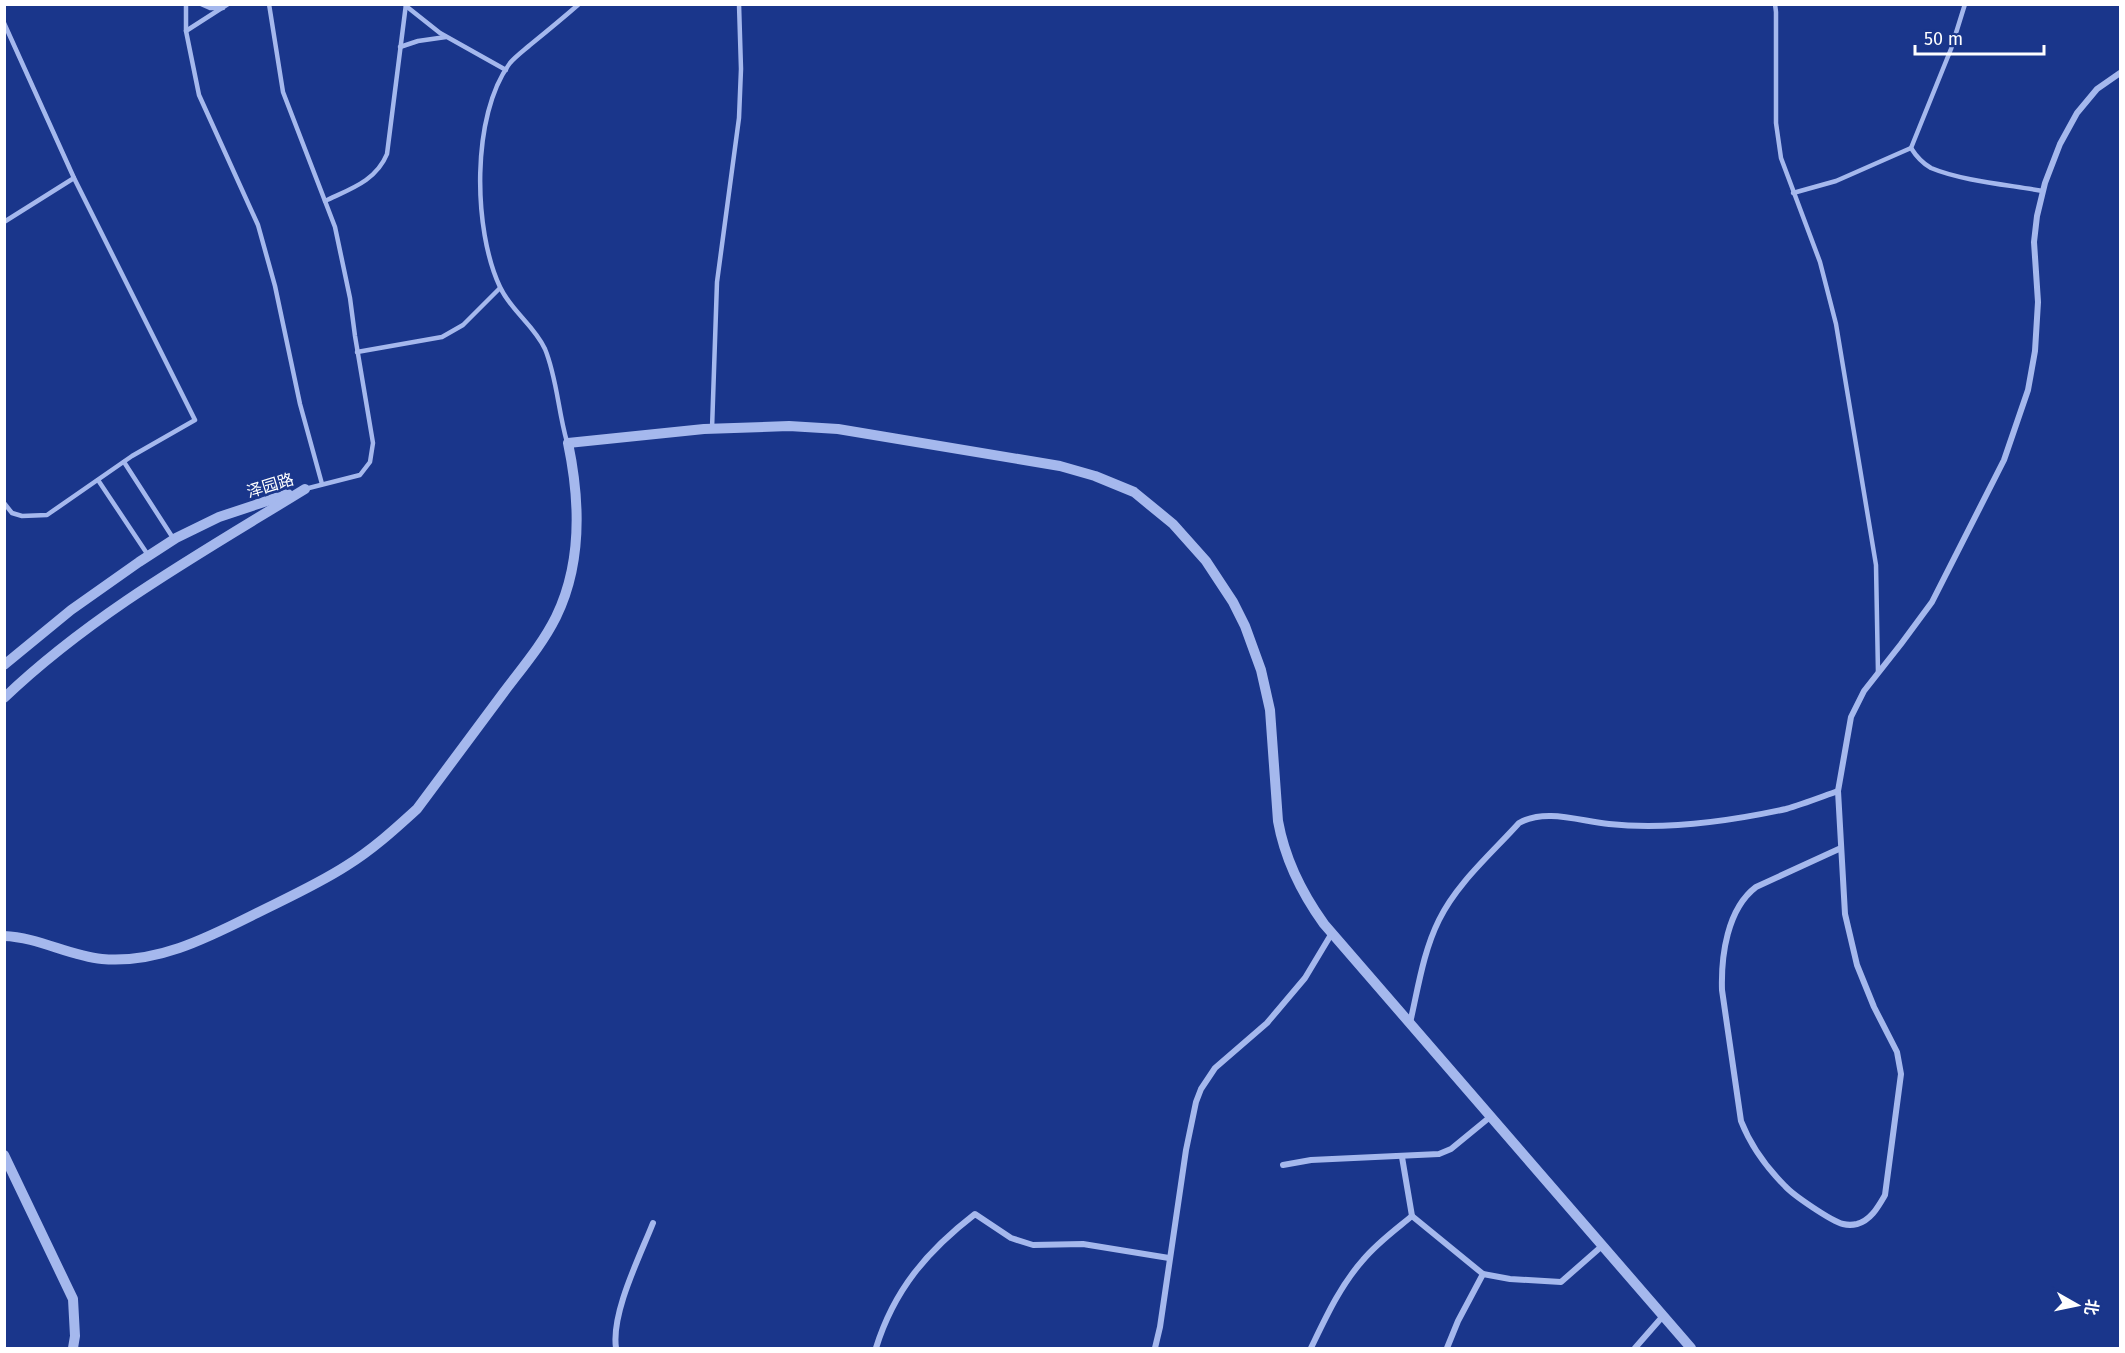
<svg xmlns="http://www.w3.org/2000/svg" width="2125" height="1353" viewBox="0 0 2125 1353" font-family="'Fira Sans','Noto Sans SC',sans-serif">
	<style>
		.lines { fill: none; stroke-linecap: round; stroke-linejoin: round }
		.service { stroke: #a5b8ed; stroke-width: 4.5 }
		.minor { stroke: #a5b8ed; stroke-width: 6 }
		.tertiary { stroke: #a5b8ed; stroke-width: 10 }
		.labels { text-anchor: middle; stroke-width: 5; stroke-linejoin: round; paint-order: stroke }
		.street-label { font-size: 16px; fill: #fff; stroke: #1a368b }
	</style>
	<rect width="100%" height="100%" fill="#1a368b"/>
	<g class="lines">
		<g class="service">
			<path d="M186,4V31L199,95L258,225L275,286L300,404L322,484"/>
			<path d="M201,4L210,8H223"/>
			<path d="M269,4L283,92L335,227L350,298L355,336L373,443L370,462L360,475L305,489"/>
			<path d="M1775,4L1776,12V123L1781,158L1820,262L1836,324L1876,565L1878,673"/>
			<path d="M406,6L440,33L506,70"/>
			<path d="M4,23L74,178L195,420L132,456L47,515L22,516L12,513L4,503"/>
			<path d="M186,31L228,4"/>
			<path d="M400,47L418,41L446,37"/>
			<path d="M1911,148C1916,156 1922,163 1931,168C1962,181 2010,185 2043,191"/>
			<path d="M1793,193L1836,181L1911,148L1951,49L1965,4"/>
			<path d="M325,201C350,189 376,181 387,154L406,4"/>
			<path d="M4,222L74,178"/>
			<path d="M357,352L442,337L463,325L500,288"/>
			<path d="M712,429L717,282L739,118L741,69L739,4"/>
			<path d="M567,442C558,411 557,378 545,349C534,325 511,311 500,287C473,230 471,115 510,63C515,57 523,51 530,45C546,32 563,18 579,4"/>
			<path d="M124,462L173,538"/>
			<path d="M98,480L148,555"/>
		</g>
		<g class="minor">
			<path d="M1841,848L1756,887C1727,909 1721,956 1722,990L1741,1121C1750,1144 1767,1168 1785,1186C1793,1195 1831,1221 1843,1224C1847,1225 1853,1225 1857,1224C1871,1220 1878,1207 1885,1195L1901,1074L1897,1052L1874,1007L1857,965L1845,914L1838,791L1851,717L1864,691L1901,644L1932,602L2004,460L2028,390L2035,351L2038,302L2034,242L2037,216L2045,183L2060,144L2077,113L2097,89L2120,73"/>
			<path d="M1410,1023C1418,989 1423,952 1439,920C1457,883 1492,853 1519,823C1545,808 1580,821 1609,824C1665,830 1731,821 1786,809C1803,804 1821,797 1838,791"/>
			<path d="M1402,1157L1412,1216L1483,1274L1510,1279L1561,1282L1602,1246"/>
			<path d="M1283,1165L1311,1160L1439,1154L1451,1149L1490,1117"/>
			<path d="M616,1348C611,1313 640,1256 653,1223"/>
			<path d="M876,1348C894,1290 927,1251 975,1214L1011,1238L1033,1245L1083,1244L1169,1258"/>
			<path d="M1155,1348L1160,1327L1186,1150L1196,1102L1201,1089L1215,1068L1267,1023L1305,978L1332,933"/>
			<path d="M1311,1348C1326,1317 1340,1286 1363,1260C1377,1243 1395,1230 1412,1216"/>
			<path d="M1447,1348L1458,1321L1483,1274"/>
			<path d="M1635,1348L1663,1316"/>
		</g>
		<g class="tertiary">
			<path d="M4,665L71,610L139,562L176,538L219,517L288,494"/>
			<path d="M4,698C93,613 201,553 305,489"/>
			<path d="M4,936C38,937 69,956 102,959C158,964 209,937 257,913C287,898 318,884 346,866C372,850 394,830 417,809C446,770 475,731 504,692C522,668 542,645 556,617C582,564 580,500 568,443L704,429L789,426L838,429L1060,466L1095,476L1134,492L1173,524L1206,561L1233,602L1245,626L1261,670L1270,710L1278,821C1285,860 1301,892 1324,924L1691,1348"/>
			<path d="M4,1155L73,1299L75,1336L73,1348"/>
		</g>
	</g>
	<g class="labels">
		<g class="street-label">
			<text transform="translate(270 485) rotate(-17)" y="6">泽园路</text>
		</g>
	</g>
	<rect width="2125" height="1353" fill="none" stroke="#ffffff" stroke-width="12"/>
	<g transform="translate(2077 1305) rotate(99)" stroke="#1a368b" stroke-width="4.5" paint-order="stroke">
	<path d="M0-4.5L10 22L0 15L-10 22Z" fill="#ffffff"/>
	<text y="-9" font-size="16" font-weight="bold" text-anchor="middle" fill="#ffffff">北</text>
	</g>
	<path d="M1915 45v9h129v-9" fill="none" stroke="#ffffff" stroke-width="3"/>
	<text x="1924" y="45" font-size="18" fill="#ffffff" stroke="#1a368b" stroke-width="4.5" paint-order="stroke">50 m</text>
</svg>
